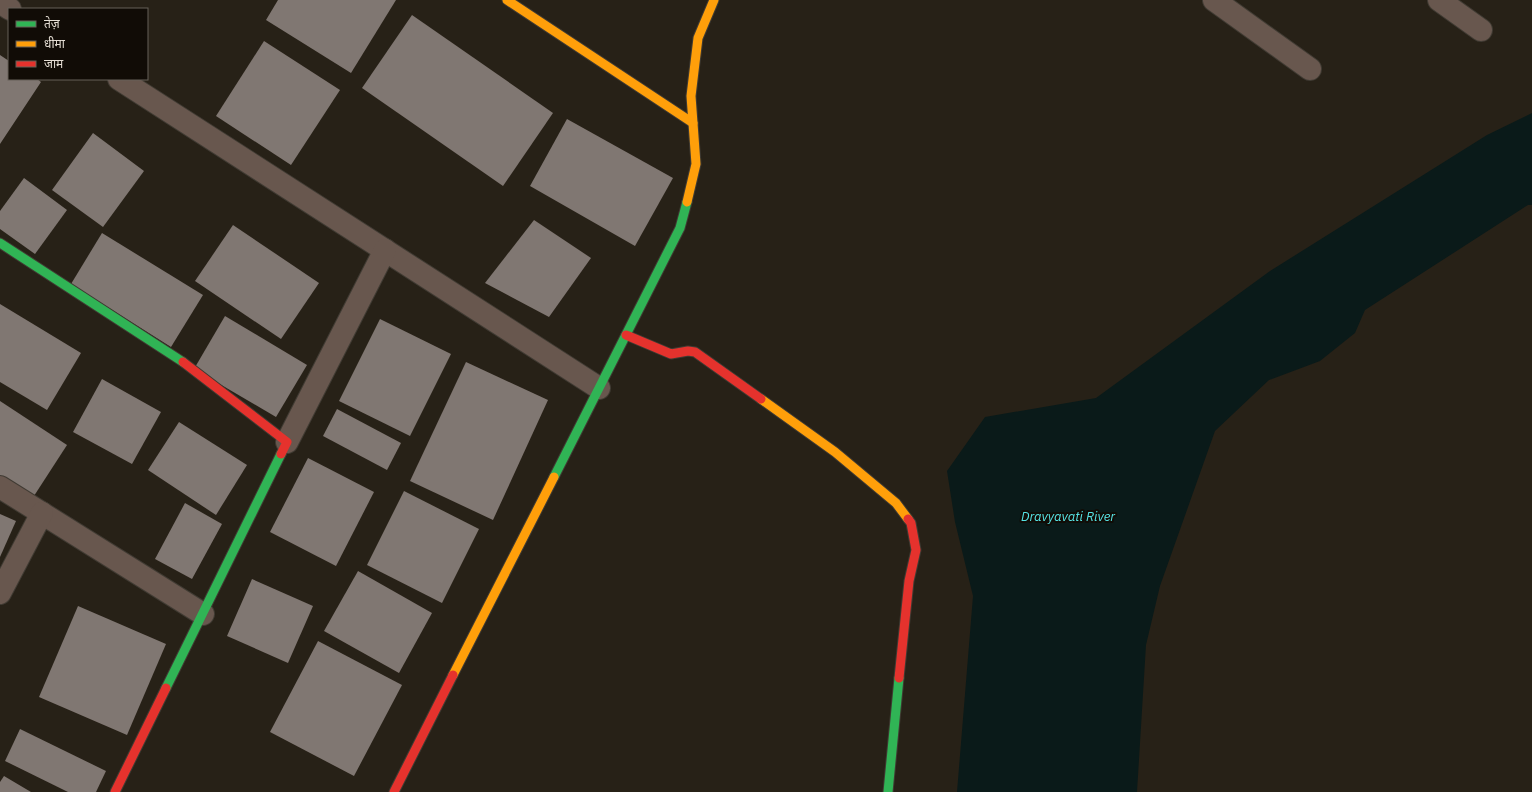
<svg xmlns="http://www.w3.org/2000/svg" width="1532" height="792" viewBox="0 0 1532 792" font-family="'IBM Plex Sans','Noto Sans Devanagari',sans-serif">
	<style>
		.water { fill: #0a1a19 }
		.building { fill: #807772 }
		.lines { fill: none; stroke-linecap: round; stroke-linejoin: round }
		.street-casing { stroke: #403b33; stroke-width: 24 }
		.fast-casing { stroke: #403b33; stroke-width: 11 }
		.slow-casing { stroke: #403b33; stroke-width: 11 }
		.jam-casing { stroke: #403b33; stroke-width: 11 }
		.street { stroke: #68574e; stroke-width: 22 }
		.fast { stroke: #30b455; stroke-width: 9 }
		.slow { stroke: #ff9f0a; stroke-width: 9 }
		.jam { stroke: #e5322d; stroke-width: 9 }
		.labels { text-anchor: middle; stroke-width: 4; stroke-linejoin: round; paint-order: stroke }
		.water-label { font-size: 13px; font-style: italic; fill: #56e3e4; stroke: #110c06 }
	</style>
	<rect width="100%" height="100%" fill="#272117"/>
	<path class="water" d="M1532,113V205H1528L1365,310L1355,333L1320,361L1269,380L1215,431L1160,586L1146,645L1137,792H957L973,596L955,522L947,471L985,417L1096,398L1270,271L1487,135Z"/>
	<g class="building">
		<path d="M278,0H396L351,73L266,20Z"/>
		<path d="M412,15L553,113L503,186L362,88Z"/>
		<path d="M264,41L340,90L291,165L216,116Z"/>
		<path d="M0,55L9,61V79H37L41,82L0,144Z"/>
		<path d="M567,119L673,178L635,246L530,186Z"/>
		<path d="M93,133L144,171L103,227L52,190Z"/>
		<path d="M24,178L67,210L35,254L0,229V211Z"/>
		<path d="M534,220L591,258L549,317L485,283Z"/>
		<path d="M233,225L319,283L281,339L195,281Z"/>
		<path d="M102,233L203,295L171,347L71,284Z"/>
		<path d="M0,304L81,353L47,410L0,382Z"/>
		<path d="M225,316L307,365L276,417L194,369Z"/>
		<path d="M380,319L451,354L410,436L339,401Z"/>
		<path d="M466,362L548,400L493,520L410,481Z"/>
		<path d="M102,379L161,412L132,464L73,432Z"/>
		<path d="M0,401L67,445L32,499L0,478Z"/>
		<path d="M337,409L401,443L387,470L323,436Z"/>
		<path d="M179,422L247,465L216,515L148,470Z"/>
		<path d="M308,458L374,492L336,566L270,532Z"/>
		<path d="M404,491L479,529L442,603L367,565Z"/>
		<path d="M185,503L222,524L192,579L155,559Z"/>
		<path d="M0,514L16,521L0,557Z"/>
		<path d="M358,571L432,613L399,673L324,631Z"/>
		<path d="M252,579L313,606L288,663L227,636Z"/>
		<path d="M78,606L166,644L127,735L39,697Z"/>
		<path d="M318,641L402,685L354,776L270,732Z"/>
		<path d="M20,729L106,771L96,792H68L5,761Z"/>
		<path d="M4,776L31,792H0V782Z"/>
	</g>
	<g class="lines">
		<g class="street-casing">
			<g id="street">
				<path d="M1214,0L1310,69"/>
				<path d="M1439,0L1481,30"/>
				<path d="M0,2L10,9"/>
				<path d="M119,79L599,388"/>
				<path d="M287,442L385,250"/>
				<path d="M0,487L203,614"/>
				<path d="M0,593L42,513"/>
			</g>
		</g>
		<g class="fast-casing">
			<g id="fast">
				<path d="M0,243L183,362"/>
				<path d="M554,477L680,228L687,202"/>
				<path d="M166,688L281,454"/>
				<path d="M888,792L899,678"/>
			</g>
		</g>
		<g class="slow-casing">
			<g id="slow">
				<path d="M507,0L693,123"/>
				<path d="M687,202L696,164L691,96L698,38L714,0"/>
				<path d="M761,399L835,452L896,503L908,519"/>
				<path d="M453,675L554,477"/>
			</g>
		</g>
		<g class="jam-casing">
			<g id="jam">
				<path d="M626,335L671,354L688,351L695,352L761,399"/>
				<path d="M183,362L287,442L281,454"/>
				<path d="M899,678L909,581L916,550L911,523L908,519"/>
				<path d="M115,792L166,688"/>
				<path d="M394,792L453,675"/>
			</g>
		</g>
		<use href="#street" class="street"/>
		<use href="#fast" class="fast"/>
		<use href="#slow" class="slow"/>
		<use href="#jam" class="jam"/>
	</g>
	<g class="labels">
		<g class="water-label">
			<text x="1068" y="521">Dravyavati River</text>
		</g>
	</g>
	<rect x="8" y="8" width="140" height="72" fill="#110c06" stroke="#666058"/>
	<rect x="16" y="21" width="20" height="6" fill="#30b455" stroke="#666058"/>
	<text x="44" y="28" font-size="12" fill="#e5ded4">तेज़</text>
	<rect x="16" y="41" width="20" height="6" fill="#ff9f0a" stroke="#666058"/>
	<text x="44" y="48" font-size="12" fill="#e5ded4">धीमा</text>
	<rect x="16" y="61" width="20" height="6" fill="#e5322d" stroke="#666058"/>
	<text x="44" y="68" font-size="12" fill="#e5ded4">जाम</text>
</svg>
